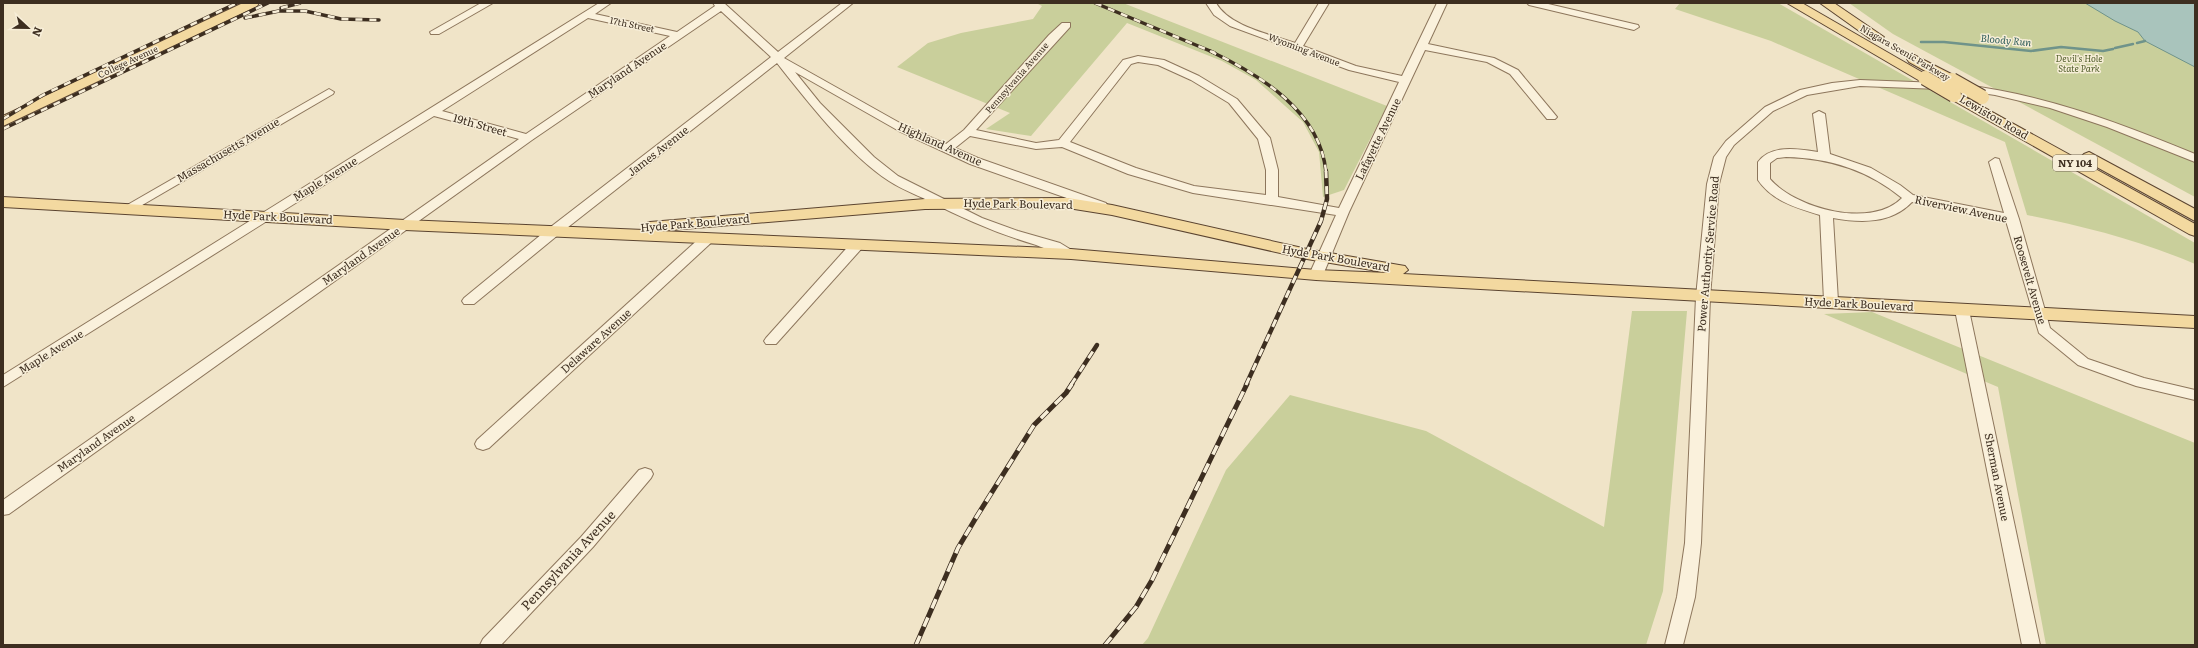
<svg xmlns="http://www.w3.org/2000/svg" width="2198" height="648" viewBox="0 0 2198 648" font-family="Literata,serif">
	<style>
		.green { fill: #c9cf9b }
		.water { fill: #a9c4bc; stroke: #6f938a }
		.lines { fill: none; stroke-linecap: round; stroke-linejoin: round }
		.stream { stroke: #6f938a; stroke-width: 2.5 }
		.minor-casing { stroke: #8d765c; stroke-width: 2 }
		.major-casing { stroke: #5b4430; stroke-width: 2 }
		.minor { fill: #faf1dc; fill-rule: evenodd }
		.major { fill: #f3d9a0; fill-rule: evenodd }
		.rail-far2-casing { stroke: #3d2e20; stroke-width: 3.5 }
		.rail-far1-casing { stroke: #3d2e20; stroke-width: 4.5 }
		.rail-casing { stroke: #3d2e20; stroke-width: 5 }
		.rail-far2 { stroke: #f7eed8; stroke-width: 2.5; stroke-dasharray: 7; stroke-linecap: butt }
		.rail-far1 { stroke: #f7eed8; stroke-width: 3; stroke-dasharray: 8; stroke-linecap: butt }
		.rail { stroke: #f7eed8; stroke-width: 3.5; stroke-dasharray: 10; stroke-linecap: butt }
		.major-bridge-casing { stroke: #5b4430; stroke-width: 16; stroke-linecap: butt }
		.major-bridge { stroke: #f3d9a0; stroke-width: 14 }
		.labels { text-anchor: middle; stroke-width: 3; stroke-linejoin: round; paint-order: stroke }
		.far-street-label { font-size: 9px; fill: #3d2e20; stroke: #f7eed8 }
		.far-park-label { font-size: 9px; font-style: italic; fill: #4d5a26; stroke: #f7eed8 }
		.far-water-label { font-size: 10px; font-style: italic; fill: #2f5d5a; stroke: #f7eed8 }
		.shield { fill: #f7eed8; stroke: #756857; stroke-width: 1 }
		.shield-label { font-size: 10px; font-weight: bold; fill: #3d2e20 }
		.street-label { font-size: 11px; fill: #3d2e20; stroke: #f7eed8 }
		.near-street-label { font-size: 13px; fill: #3d2e20; stroke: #f7eed8 }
	</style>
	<rect width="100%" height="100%" fill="#f0e4c8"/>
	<g class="green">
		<path d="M1036,3H1123L1387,106L1344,190L1323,197L1319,152L1303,122L1256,80L1222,61L1127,23L1031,136L986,129L1010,113L897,67L928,43L961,33L1033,19L1042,6Z"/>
		<path d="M1680,3H1778L2195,243V264C2141,241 2084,226 2027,215L2005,142L1771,41L1675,9Z"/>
		<path d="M1849,3H2095L2195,66V197L1893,34Z"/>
		<path d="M1632,311H1687L1663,591L1646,645H1142L1148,638L1226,470L1290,395L1426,431L1604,527Z"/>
		<path d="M1872,312L2195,443V645H2046L1998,387L1824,314Z"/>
	</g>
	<path class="water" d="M2085,3H2195V67L2145,41L2138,32L2115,21Z"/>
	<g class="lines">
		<g class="stream">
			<path d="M1921,42H1944L2031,51L2061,47L2103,51L2113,49"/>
			<path d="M2137,43L2145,41"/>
			<path d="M2115,48L2133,44"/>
		</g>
		<g class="minor-casing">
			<g id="minor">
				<path d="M481,3H493L439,34H431L430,32Z"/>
				<path d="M599,3H611L595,14L677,32L715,6L713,3H724L778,52L842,3H853L784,58L907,127L946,144L964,130L1049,35L1062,23H1070V27L976,130L1036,143L1059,140L1123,60L1138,56L1164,60L1199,76L1237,99L1270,138L1278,170V197L1339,208L1399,82L1349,70L1230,26L1214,15L1206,3H1216C1230,27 1270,34 1295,43L1319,3H1329L1303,46L1356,66L1402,76L1437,3H1447L1428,44L1494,58L1518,70L1557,117L1555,119H1547L1510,74L1487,62L1425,50L1349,212L1323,275L1316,279L1309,275L1336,215L1193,193L1128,174L1062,147L1036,149L970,136L955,148L978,158L1106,203L1108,206L1106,209H1098L970,164L899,131L795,72L820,103L874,157L898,176L982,218L1018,231L1060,243L1078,254L1076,257C1067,259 1043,247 1033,244C996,233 962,218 927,200C915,194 901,189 889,181C848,154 808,102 777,63L558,235L474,304H464L462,301L464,298L548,229L771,57L721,11L532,140L9,514L3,515V500L519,139L434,116L3,387V375ZM588,18L670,36L526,134L442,111ZM1138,62L1158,65L1191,80L1229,103L1258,139L1266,170V195L1194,186L1136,168L1070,142L1131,64Z"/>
				<path d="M1527,3H1544L1638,25L1639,27L1634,30L1529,5Z"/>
				<path d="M1860,80L1940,83L1945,86L1940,89L1860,86L1807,95L1773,111L1734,145L1726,157L1719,184L1710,297L1701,543L1695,597L1683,645H1665L1677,597L1685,543L1696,297L1707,184L1714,157L1726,141L1765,107L1800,90L1832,83Z"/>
				<path d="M1965,85C2046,95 2120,123 2195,154V162L2107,127L2050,108L1995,95L1961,90L1960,88L1961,86Z"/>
				<path d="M329,89L334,92L333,94L132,211L128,212L122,208Z"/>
				<path d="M1819,111L1825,114L1830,154L1871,168L1900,185L1913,195L2004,213L1989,162L1995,158L1999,159L2019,219L2050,328L2088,359L2144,378L2195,390V400L2136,386L2078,365L2039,333L2006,221L1912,202C1891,224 1861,223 1833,218L1838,301L1836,304H1826L1824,301L1820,215C1797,208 1772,201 1758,180V162C1771,144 1799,149 1818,152L1813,114ZM1786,157C1830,158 1868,170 1902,198C1872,229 1796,209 1770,179V163L1777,158Z"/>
				<path d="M708,234L714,238L713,241L489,448L483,450L477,448L475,444L477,440L703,235Z"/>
				<path d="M858,240L863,241L864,244L863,247L776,344H766L764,341L766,338L853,241Z"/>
				<path d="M1962,306L1967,307L1969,310L2040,645H2022L1955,310L1957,307Z"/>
				<path d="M645,468L651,470L653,474L651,478L593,547L501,645H480L483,639L581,537L639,470Z"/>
			</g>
		</g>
		<g class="major-casing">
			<g id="major">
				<path d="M243,3H259L257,6L3,126V116Z"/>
				<path d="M1787,3H1802L1932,78L1930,81H1920Z"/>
				<path d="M1820,3H1834L1884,37L1877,41L1872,40Z"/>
				<path d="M1914,55L1957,77L1959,80L1957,83H1947L1909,62L1907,59Z"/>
				<path d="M1954,91L2195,224V236L2189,234L1949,98L1947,95L1949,92Z"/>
				<path d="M2089,152L2195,209V221L2084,160L2081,157L2084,154Z"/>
				<path d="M3,197L405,220L644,230L642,227L644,224L650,222L925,199L1068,198L1112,205L1307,249L1399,265L1405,266L1408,270L1403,274L2195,316V328L1316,280L1071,259L405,230L3,207ZM1068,208L1112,215L1307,259L1389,273L1316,270L1071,249L659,231L925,209Z"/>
			</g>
		</g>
		<use href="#minor" class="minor"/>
		<use href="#major" class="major"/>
		<g class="rail-far2-casing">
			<g id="rail-far2">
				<path d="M1095,3L1215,53"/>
				<path d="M281,8L300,3"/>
				<path d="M245,18L279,11H305L341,19L379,20"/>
				<path d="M1210,51C1260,75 1320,111 1326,172"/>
				<path d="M3,119L43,95L237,3"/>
				<path d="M3,129L268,3"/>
			</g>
		</g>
		<g class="rail-far1-casing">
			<g id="rail-far1">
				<path d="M1071,385L1097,345"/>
				<path d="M1246,385L1321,221L1327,199L1326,171"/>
			</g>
		</g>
		<g class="rail-casing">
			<g id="rail">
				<path d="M916,645L958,548L977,516L1034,425L1066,393L1072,384"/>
				<path d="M1105,645L1136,607L1152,580L1247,384"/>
			</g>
		</g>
		<use href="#rail-far2" class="rail-far2"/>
		<use href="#rail-far1" class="rail-far1"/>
		<use href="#rail" class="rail"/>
		<g class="major-bridge-casing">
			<g id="major-bridge">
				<path d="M1925,78L1954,95"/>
				<path d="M1952,80L1982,97"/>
			</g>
		</g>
		<use href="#major-bridge" class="major-bridge"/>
	</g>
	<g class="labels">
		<g class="far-street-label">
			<text transform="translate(632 25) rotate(12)" y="3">17th Street</text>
			<text transform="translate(1304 50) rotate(21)" y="3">Wyoming Avenue</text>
			<text transform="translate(1905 53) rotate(30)" y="3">Niagara Scenic Parkway</text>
			<text transform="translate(128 62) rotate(-25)" y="3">College Avenue</text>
			<text transform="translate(1017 78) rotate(-49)" y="3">Pennsylvania Avenue</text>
		</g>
		<g class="far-park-label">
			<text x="2079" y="62">Devil's Hole<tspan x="2079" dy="10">State Park</tspan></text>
		</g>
		<g class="far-water-label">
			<text transform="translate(2006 40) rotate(5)" y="4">Bloody Run</text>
		</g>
		<rect class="shield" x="2053" y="155" width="44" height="16" rx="3"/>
		<g class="shield-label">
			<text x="2075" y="167">NY 104</text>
		</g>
		<g class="street-label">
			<text transform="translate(627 70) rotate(-34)" y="4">Maryland Avenue</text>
			<text transform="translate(1994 117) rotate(30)" y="4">Lewiston Road</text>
			<text transform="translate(480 125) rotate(16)" y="4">19th Street</text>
			<text transform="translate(1378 139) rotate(-64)" y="4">Lafayette Avenue</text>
			<text transform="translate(940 144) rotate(24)" y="4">Highland Avenue</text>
			<text transform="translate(228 150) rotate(-30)" y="4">Massachusetts Avenue</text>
			<text transform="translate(658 151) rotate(-38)" y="4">James Avenue</text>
			<text transform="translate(325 179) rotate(-32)" y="4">Maple Avenue</text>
			<text transform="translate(1018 204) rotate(1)" y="4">Hyde Park Boulevard</text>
			<text transform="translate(1961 209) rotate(12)" y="4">Riverview Avenue</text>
			<text transform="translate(278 217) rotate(3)" y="4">Hyde Park Boulevard</text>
			<text transform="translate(695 223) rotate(-5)" y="4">Hyde Park Boulevard</text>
			<text transform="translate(1708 254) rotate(-85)" y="4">Power Authority Service Road</text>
			<text transform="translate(361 256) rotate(-35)" y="4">Maryland Avenue</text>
			<text transform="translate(1336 258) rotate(10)" y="4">Hyde Park Boulevard</text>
			<text transform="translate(2030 280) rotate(74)" y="4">Roosevelt Avenue</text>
			<text transform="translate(1859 304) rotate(3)" y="4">Hyde Park Boulevard</text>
			<text transform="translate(596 341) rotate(-42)" y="4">Delaware Avenue</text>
			<text transform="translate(51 352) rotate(-32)" y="4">Maple Avenue</text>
			<text transform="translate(96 443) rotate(-35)" y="4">Maryland Avenue</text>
			<text transform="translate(1997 477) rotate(79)" y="4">Sherman Avenue</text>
		</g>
		<g class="near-street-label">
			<text transform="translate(568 560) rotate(-47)" y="5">Pennsylvania Avenue</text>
		</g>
	</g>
	<rect width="2198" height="648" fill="none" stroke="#3d2e20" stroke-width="8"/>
	<g transform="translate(28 28) rotate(112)" stroke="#f7eed8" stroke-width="3" paint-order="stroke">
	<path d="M0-3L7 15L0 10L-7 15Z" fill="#3d2e20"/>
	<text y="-6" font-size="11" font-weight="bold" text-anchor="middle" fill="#3d2e20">N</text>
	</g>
</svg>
